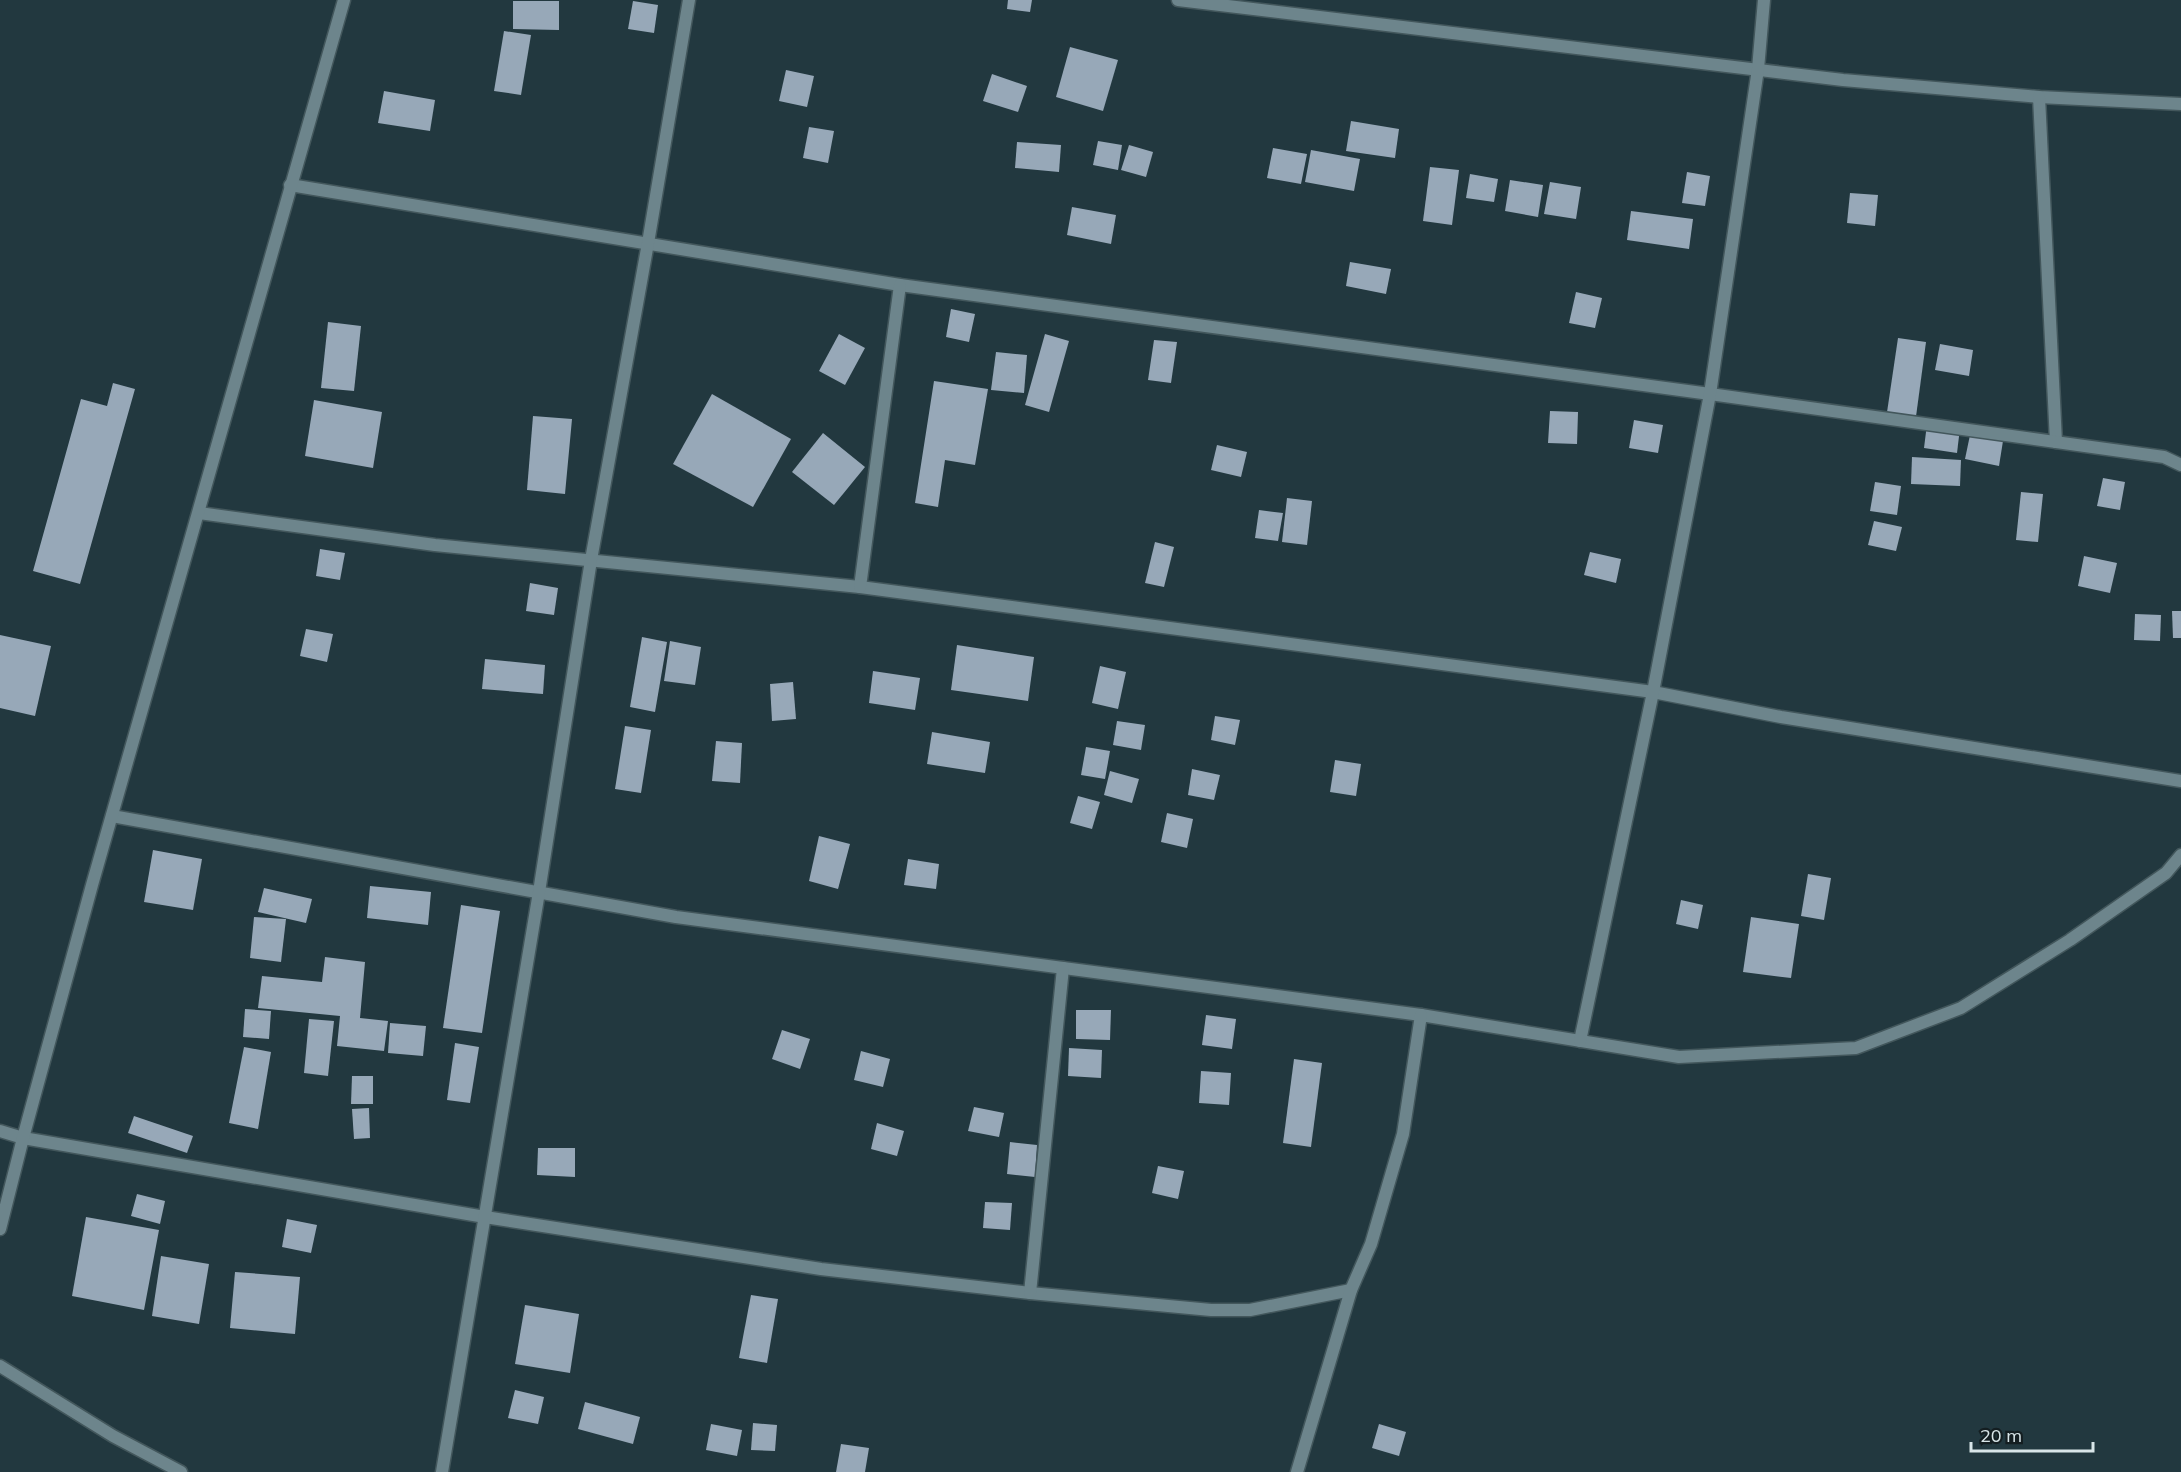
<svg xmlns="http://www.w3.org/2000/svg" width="2181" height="1472" viewBox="0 0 2181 1472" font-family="Mulish,sans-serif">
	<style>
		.building { fill: #97a8b8 }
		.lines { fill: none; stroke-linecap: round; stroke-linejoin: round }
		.street-casing { stroke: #43575c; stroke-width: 15 }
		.street { stroke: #6d858c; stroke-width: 12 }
	</style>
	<rect width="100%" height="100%" fill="#22383f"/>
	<g class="building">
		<path d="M1008,0H1032L1030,12L1007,9Z"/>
		<path d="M513,1H559V30L513,29Z"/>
		<path d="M633,1L658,5L654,33L628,29Z"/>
		<path d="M504,31L531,35L521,95L494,91Z"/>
		<path d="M1070,47L1118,60L1103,111L1056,97Z"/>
		<path d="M786,70L814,76L807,107L779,101Z"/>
		<path d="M992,74L1027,86L1018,112L983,101Z"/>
		<path d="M384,91L435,100L430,131L378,123Z"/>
		<path d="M1351,121L1399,129L1395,158L1346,151Z"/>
		<path d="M809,127L834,131L828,163L803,158Z"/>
		<path d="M1098,141L1122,145L1118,170L1093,165Z"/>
		<path d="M1017,142L1061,145L1059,172L1015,168Z"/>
		<path d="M1129,145L1153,152L1146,177L1121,170Z"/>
		<path d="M1273,148L1307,154L1301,184L1267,178Z"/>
		<path d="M1311,150L1360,159L1354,191L1305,182Z"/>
		<path d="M1430,167L1459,170L1452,225L1423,221Z"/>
		<path d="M1687,172L1710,176L1705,206L1682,203Z"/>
		<path d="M1470,174L1498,179L1494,202L1466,198Z"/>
		<path d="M1510,180L1543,185L1538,217L1505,211Z"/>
		<path d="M1550,182L1581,187L1576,219L1544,214Z"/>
		<path d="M1850,193L1878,195L1875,226L1847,223Z"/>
		<path d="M1072,207L1116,215L1111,244L1067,235Z"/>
		<path d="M1631,211L1693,219L1689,249L1627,240Z"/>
		<path d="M1350,262L1391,269L1386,294L1346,286Z"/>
		<path d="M1576,292L1602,298L1595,328L1569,323Z"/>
		<path d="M951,309L975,314L969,342L946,337Z"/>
		<path d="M328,322L361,326L354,391L321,388Z"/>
		<path d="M839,334L865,348L845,385L819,371Z"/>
		<path d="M1045,334L1069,341L1049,412L1025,405Z"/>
		<path d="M1898,338L1926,342L1915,424L1886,419Z"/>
		<path d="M1154,340L1177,342L1171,383L1148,380Z"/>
		<path d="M1940,344L1973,350L1969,376L1935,370Z"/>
		<path d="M996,352L1027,355L1024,393L991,390Z"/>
		<path d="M934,381L988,389L975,465L945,460L938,507L915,503Z"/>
		<path d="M113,383L135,389L80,584L33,571L81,399L107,406Z"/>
		<path d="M712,394L791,439L753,507L673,464Z"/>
		<path d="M314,400L382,412L373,468L305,456Z"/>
		<path d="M1550,411L1578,412L1577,444L1548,443Z"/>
		<path d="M533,416L572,419L565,494L527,490Z"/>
		<path d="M1634,420L1663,425L1658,453L1629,448Z"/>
		<path d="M1927,424L1960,428L1957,453L1924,448Z"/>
		<path d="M823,433L865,467L834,505L792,472Z"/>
		<path d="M1970,435L2003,441L1999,466L1965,459Z"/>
		<path d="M1217,445L1247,452L1241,477L1211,470Z"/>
		<path d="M1912,457L1961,460L1960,486L1911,484Z"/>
		<path d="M2103,478L2125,482L2120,510L2097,506Z"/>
		<path d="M1875,482L1901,486L1897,515L1870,511Z"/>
		<path d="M2021,492L2043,494L2038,542L2016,540Z"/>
		<path d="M1287,498L1312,501L1307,545L1282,542Z"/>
		<path d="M1259,510L1283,513L1278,541L1255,538Z"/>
		<path d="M1874,521L1902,527L1896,551L1868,545Z"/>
		<path d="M1155,542L1174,547L1164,587L1145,583Z"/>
		<path d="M320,549L345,553L340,580L316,576Z"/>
		<path d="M1590,552L1621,559L1616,583L1584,575Z"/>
		<path d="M2084,556L2117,563L2110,593L2078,586Z"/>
		<path d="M530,583L558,588L554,615L526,611Z"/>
		<path d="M2172,611H2181V638H2173Z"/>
		<path d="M2135,614L2161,615L2160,641L2134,640Z"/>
		<path d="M306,629L333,634L327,662L300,656Z"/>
		<path d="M0,635L51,646L35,716L0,708Z"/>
		<path d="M642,637L667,642L655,712L630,707Z"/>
		<path d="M670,641L701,647L695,685L664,681Z"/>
		<path d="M957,645L1034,657L1028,701L951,690Z"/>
		<path d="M485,659L545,665L543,694L482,689Z"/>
		<path d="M1100,666L1126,672L1118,709L1092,703Z"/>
		<path d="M873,671L920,678L915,710L869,703Z"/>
		<path d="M793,682L796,719L772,721L770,684Z"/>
		<path d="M1215,716L1240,720L1235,745L1211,740Z"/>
		<path d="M1117,721L1145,725L1141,750L1113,745Z"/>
		<path d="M625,726L651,730L641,793L615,789Z"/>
		<path d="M932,732L990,742L985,773L927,764Z"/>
		<path d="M716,741L742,743L740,783L712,781Z"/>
		<path d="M1086,747L1110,751L1105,779L1081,775Z"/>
		<path d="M1335,760L1361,764L1356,796L1330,792Z"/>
		<path d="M1192,769L1220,775L1214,800L1188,795Z"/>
		<path d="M1110,771L1139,779L1132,803L1104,795Z"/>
		<path d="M1078,796L1100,802L1092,829L1070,823Z"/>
		<path d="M1167,813L1193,819L1187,848L1161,842Z"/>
		<path d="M819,836L850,844L838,889L809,881Z"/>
		<path d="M153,850L202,859L193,910L144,902Z"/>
		<path d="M908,859L939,864L936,889L904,885Z"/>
		<path d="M1808,874L1831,878L1824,920L1801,916Z"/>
		<path d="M370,886L431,892L428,925L367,918Z"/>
		<path d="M264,888L312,899L306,923L258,912Z"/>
		<path d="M1681,900L1703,905L1698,929L1676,924Z"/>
		<path d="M461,905L500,911L482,1033L443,1028Z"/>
		<path d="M254,917L286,919L281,962L250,958Z"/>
		<path d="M1751,917L1799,924L1791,978L1743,972Z"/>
		<path d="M325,957L365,962L360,1018L388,1021L384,1051L337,1046L340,1016L258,1008L262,976L322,982Z"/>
		<path d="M245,1009L271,1011L269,1039L243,1037Z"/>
		<path d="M1076,1010H1111L1110,1040L1076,1039Z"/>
		<path d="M1206,1015L1236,1019L1232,1049L1202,1045Z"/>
		<path d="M309,1019L334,1021L328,1076L304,1073Z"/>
		<path d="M390,1023L426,1026L423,1056L388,1053Z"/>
		<path d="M782,1030L810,1039L800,1069L772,1059Z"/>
		<path d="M455,1043L479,1047L470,1103L447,1100Z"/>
		<path d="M244,1047L271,1052L258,1129L229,1123Z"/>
		<path d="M1069,1048L1102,1050L1101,1078L1068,1076Z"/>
		<path d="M861,1051L890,1059L883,1087L854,1080Z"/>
		<path d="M1294,1059L1322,1063L1311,1147L1283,1143Z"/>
		<path d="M1201,1071L1231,1073L1229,1105L1199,1103Z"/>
		<path d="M352,1076H373V1104H351Z"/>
		<path d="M974,1107L1004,1113L999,1137L968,1131Z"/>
		<path d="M369,1108L370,1138L354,1139L352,1109Z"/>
		<path d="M134,1116L193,1136L187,1153L128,1133Z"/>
		<path d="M877,1123L904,1131L897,1156L871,1149Z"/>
		<path d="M1010,1142L1037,1145L1035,1177L1007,1174Z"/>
		<path d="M538,1148H575V1177L537,1175Z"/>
		<path d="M1158,1166L1184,1171L1178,1199L1152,1193Z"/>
		<path d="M137,1194L165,1201L160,1224L131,1216Z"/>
		<path d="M985,1202L1012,1203L1010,1230L983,1228Z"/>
		<path d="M86,1217L159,1230L144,1310L72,1296Z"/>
		<path d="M287,1219L317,1225L311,1253L282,1247Z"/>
		<path d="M161,1256L209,1264L199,1324L152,1316Z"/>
		<path d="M235,1272L300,1277L295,1334L230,1328Z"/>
		<path d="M751,1295L778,1299L767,1363L739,1358Z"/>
		<path d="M525,1305L579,1314L570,1373L515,1364Z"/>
		<path d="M515,1390L544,1397L538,1424L508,1418Z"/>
		<path d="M585,1402L640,1417L633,1444L578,1429Z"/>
		<path d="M753,1423L777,1425L775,1451L751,1450Z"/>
		<path d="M711,1424L742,1430L737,1456L706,1450Z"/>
		<path d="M1379,1424L1406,1432L1399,1456L1372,1448Z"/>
		<path d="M841,1444L869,1448L865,1472H836Z"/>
	</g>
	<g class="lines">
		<g class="street-casing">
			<g id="street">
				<path d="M1178,0L1843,80L2039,97L2181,104"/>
				<path d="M2039,97L2056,442"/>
				<path d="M290,185L900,285L1710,394L2164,457L2181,465"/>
				<path d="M199,513L435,545L860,587L1653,692L1781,717L2181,781"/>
				<path d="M860,587L900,285"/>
				<path d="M112,816L676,917L1421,1015L1679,1057L1856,1048L1961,1008L2070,940L2166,873L2181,855"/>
				<path d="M1580,1041L1653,692L1710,394L1758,69L1764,0"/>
				<path d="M0,1131L23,1138L485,1217L821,1269L1030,1293L1211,1310H1250L1351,1290"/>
				<path d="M0,1229L23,1138L92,885L344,0"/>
				<path d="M1030,1293L1063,968"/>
				<path d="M0,1366L113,1436L181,1472"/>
				<path d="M442,1472L539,892L591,560L648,243L689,0"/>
				<path d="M1297,1472L1351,1290L1371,1244L1403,1134L1421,1015"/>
			</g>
		</g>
		<use href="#street" class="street"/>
	</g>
	<path d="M1971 1442v9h122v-9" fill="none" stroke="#d8e5e8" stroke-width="3"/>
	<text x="1980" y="1442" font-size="18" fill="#d8e5e8" stroke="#141e21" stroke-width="4.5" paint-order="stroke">20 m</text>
</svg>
